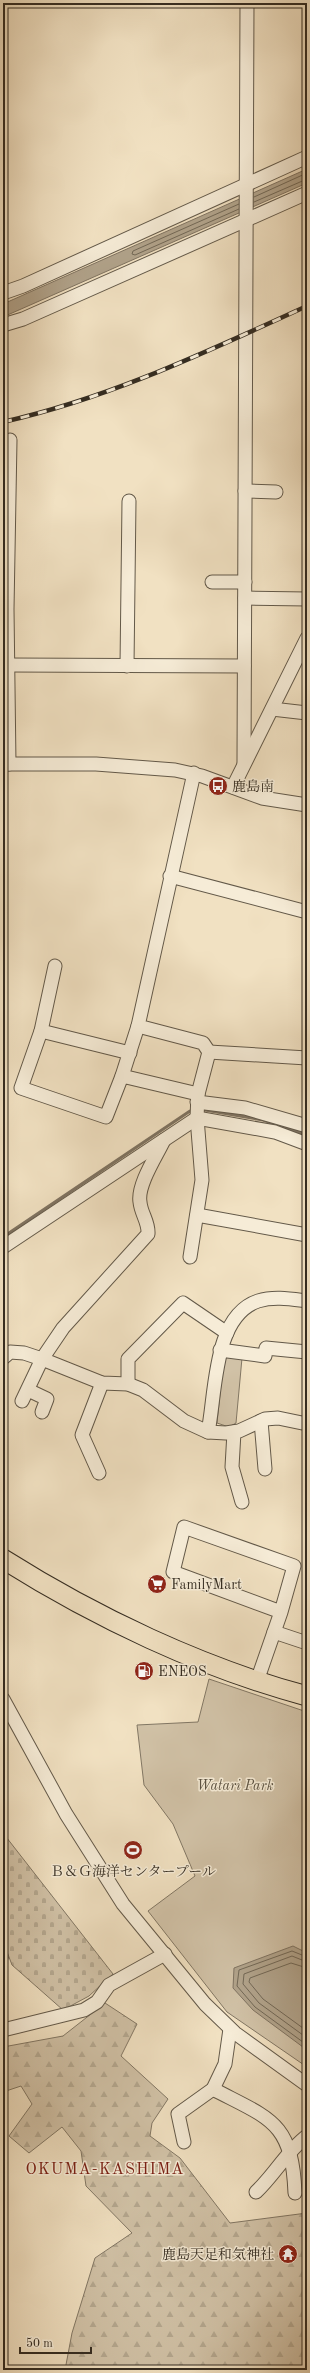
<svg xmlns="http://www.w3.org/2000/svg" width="310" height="2373" viewBox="0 0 310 2373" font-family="'Old Standard TT','Noto Serif JP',serif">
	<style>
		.green { fill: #d1c2a7; stroke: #827764 }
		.forest { fill: url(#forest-firs); stroke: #827764 }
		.cemetery { fill: url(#cemetery-stones); stroke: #827764 }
		.water { fill: #b1a38b; stroke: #7f7361 }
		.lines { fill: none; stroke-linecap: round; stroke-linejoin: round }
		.shore { stroke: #726856; stroke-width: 1 }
		.stream { stroke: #7f7361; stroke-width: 3 }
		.minor-casing { stroke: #635949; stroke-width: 15 }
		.highway-casing { stroke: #342c21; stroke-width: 21 }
		.minor { stroke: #f6ecd7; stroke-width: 13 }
		.highway { stroke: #f1e1c2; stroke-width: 19 }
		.rail-casing { stroke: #342c21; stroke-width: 4.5 }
		.rail { stroke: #f6ecd7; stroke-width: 3; stroke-dasharray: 9; stroke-linecap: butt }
		.labels { text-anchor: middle; stroke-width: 3; stroke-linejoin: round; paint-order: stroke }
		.poi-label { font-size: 14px; fill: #342c21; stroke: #f6ecd7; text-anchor: start }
		.park-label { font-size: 14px; font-style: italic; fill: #5b5242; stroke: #f6ecd7 }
		.quarter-label { font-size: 16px; letter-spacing: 1px; fill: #7a1f14; stroke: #f6ecd7 }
	</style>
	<defs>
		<pattern id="forest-firs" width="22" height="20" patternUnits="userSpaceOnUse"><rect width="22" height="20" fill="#d1c2a7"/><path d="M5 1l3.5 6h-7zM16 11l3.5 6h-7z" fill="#b4a78f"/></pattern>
		<pattern id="cemetery-stones" width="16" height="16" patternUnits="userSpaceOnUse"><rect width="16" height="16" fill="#d1c2a7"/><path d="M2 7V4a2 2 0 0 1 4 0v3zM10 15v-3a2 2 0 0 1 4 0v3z" fill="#b4a78f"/></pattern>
	</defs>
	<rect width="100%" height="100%" fill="#f1e1c2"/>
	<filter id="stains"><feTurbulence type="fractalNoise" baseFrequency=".005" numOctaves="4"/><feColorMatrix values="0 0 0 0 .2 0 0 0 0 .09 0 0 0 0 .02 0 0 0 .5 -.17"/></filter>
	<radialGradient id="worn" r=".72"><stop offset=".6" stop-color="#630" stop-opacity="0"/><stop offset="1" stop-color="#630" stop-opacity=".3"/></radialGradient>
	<g class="green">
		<path d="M224,1355L242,1358L236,1423L229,1427L217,1423Z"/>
		<path d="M209,1679L307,1712V2067L227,2012L148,1911L195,1876L173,1824L144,1785L137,1725L198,1722Z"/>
	</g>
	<g class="forest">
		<path d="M3,1942L9,1956L3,1972Z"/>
		<path d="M105,2003L137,2024L121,2056L168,2099L152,2123L150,2136L180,2158L230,2223L307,2213V2370H65L72,2333L95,2258L132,2233L86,2186L81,2151L62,2127L29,2153L9,2136L32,2104L21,2086L3,2092V2047L63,2036Z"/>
	</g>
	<path class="cemetery" d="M3,1833L113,1974L89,1996L63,2010L12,1965L3,1941Z"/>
	<g class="water">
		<path d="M307,169V183L3,317V304Z"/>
		<path d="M293,1946L307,1953V2050L253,2010L233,1988L234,1968Z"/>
	</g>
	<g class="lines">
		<g class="shore">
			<path d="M254,197L307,173"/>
			<path d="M254,202L307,179"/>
			<path d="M239,209L135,255L132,254L133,251L239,204"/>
			<path d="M307,1957L292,1951L239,1970L237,1986L255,2007L307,2045"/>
			<path d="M307,1962L292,1956L244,1974L243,1984L259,2003L307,2038"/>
			<path d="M307,1968L291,1963L250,1978L249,1982L263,1999L307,2031"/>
		</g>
		<g class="stream">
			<path d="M205,1110L263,1120L307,1135"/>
			<path d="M3,1237L190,1111"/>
		</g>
		<g class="minor-casing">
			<g id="minor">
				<path d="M3,293L23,286L307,157"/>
				<path d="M3,325L23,319L307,193"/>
				<path d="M245,491L276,492"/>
				<path d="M212,582H245"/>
				<path d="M245,598L307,599"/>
				<path d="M9,665L244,666"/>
				<path d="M127,666L129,501"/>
				<path d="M272,709L307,713"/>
				<path d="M244,763L247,3"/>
				<path d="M3,764H96L175,770L202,776L262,798L307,805"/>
				<path d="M9,764L7,609L10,440"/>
				<path d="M233,787L307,638"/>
				<path d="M170,876L307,912"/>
				<path d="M55,966L41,1031L21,1088L106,1117L122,1076L198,1094"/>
				<path d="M41,1031L130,1053"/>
				<path d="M209,1052L307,1058"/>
				<path d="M122,1076L138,1026"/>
				<path d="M197,1102L245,1108L307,1126"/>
				<path d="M197,1215L307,1235"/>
				<path d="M3,1247L197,1118L275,1132L307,1144"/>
				<path d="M190,1257L202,1180L197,1118L198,1094L209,1052L203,1043L138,1026L194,773"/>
				<path d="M220,1350L265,1356L266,1348L307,1352"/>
				<path d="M3,1358L10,1352L24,1353L42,1359L102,1383L128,1384L143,1390L184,1421L208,1432L226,1433L239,1431L265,1419L278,1418L307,1424"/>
				<path d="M128,1384V1359L183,1303L227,1333"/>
				<path d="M28,1390L47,1399L42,1412"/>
				<path d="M22,1401L42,1359L63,1328L148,1234C149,1222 141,1214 140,1202C137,1185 157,1155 164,1140"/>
				<path d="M261,1421L265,1469"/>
				<path d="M208,1432C216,1393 213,1316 258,1301C274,1296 291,1299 307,1301"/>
				<path d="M234,1432L232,1467L242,1502"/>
				<path d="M99,1473L82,1435L102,1383"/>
				<path d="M274,1632L307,1643"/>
				<path d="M257,1681L281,1612L294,1566L184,1527L173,1572L281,1612"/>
				<path d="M3,1699L66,1814L123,1904L205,2004L235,2033L307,2085"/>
				<path d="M3,2030L84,2010L97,2002L109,1985L165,1954"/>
				<path d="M213,2089C270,2119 292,2121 295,2193"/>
				<path d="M184,2142L178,2114L213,2089L225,2064L230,2029"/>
				<path d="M256,2192C275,2174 287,2151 307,2136"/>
			</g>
		</g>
		<g class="highway-casing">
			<path id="highway" d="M3,1559C95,1617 202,1668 307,1696"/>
		</g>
		<use href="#minor" class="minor"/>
		<use href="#highway" class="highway"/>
		<g class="rail-casing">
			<path id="rail" d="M3,422C110,398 208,351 307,306"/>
		</g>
		<use href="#rail" class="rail"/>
	</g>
	<defs>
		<g id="bus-disc" transform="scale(1)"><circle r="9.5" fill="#8f2418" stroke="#f6ecd7"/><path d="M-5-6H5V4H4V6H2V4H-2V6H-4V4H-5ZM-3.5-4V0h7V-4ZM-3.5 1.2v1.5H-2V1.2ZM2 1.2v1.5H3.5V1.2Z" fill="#fff"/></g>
		<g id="supermarket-disc" transform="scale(1)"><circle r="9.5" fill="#8f2418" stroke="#f6ecd7"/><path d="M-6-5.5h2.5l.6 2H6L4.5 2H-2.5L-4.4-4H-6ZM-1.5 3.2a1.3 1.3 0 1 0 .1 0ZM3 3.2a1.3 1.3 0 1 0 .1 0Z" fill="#fff"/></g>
		<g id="fuel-disc" transform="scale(1)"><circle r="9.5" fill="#8f2418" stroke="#f6ecd7"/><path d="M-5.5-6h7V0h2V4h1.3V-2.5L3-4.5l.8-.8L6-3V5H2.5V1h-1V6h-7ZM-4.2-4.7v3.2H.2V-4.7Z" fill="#fff"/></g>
		<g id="stadium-disc" transform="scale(1)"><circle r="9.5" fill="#8f2418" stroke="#f6ecd7"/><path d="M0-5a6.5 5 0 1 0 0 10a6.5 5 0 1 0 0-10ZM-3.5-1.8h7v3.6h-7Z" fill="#fff"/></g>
		<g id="temple-disc" transform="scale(1)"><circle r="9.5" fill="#8f2418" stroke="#f6ecd7"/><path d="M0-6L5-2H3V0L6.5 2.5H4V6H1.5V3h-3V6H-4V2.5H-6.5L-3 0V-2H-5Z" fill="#fff"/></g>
	</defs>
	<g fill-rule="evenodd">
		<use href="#bus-disc" x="218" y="786"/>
		<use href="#supermarket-disc" x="157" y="1584"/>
		<use href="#fuel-disc" x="144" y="1671"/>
		<use href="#stadium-disc" x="133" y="1850"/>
		<use href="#temple-disc" x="288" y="2254"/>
	</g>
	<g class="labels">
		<g class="poi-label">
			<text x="232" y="791">鹿島南</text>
			<text x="171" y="1589">FamilyMart</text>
			<text x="158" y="1676">ENEOS</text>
			<text x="133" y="1876" text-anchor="middle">Ｂ＆Ｇ海洋センタープール</text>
			<text x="274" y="2259" text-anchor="end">鹿島天足和気神社</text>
		</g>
		<g class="park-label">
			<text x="235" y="1790">Watari Park</text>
		</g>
		<g class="quarter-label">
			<text x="105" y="2174">OKUMA-KASHIMA</text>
		</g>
	</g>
	<rect width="310" height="2373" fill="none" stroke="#f1e1c2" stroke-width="16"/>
	<rect x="4" y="4" width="302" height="2365" fill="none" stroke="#342c21" stroke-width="2"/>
	<rect x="8" y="8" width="294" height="2357" fill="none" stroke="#342c21"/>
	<path d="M20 2347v6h71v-6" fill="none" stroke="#342c21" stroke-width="2"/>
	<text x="26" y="2347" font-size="12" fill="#342c21" stroke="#f6ecd7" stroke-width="3" paint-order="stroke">50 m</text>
	<rect width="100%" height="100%" filter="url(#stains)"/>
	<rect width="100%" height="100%" fill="url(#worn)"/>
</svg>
